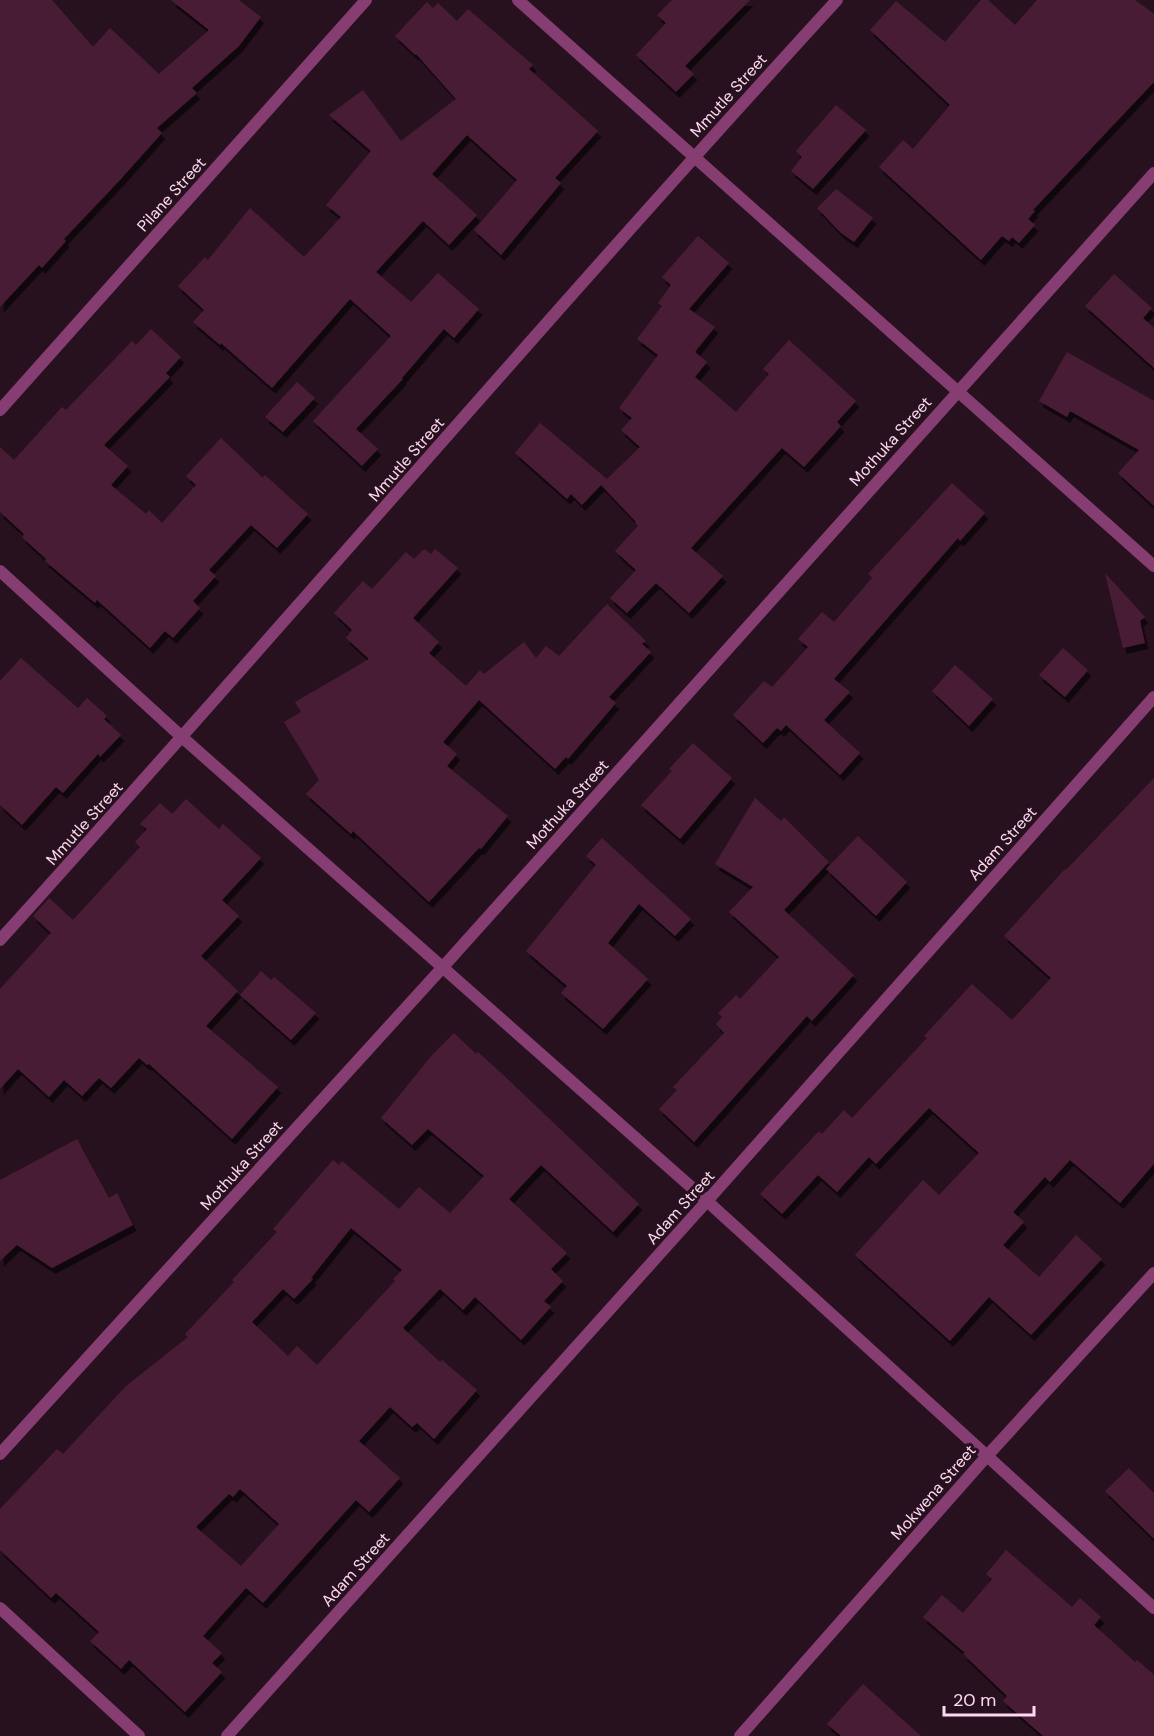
<svg xmlns="http://www.w3.org/2000/svg" width="1154" height="1736" viewBox="0 0 1154 1736" font-family="'DM Sans',sans-serif">
	<style>
		.building { fill: #491d36; fill-rule: evenodd; filter: url(#shadow) }
		.lines { fill: none; stroke-linecap: round; stroke-linejoin: round }
		.street { stroke: #863d72; stroke-width: 12 }
		.labels { text-anchor: middle; stroke-width: 6; stroke-linejoin: round; paint-order: stroke }
		.street-label { font-size: 16px; fill: #fed9f1; stroke: #28111f }
	</style>
	<defs>
		<filter id="shadow"><feDropShadow dx="3.5" dy="6" stdDeviation="0" flood-color="#0009"/></filter>
	</defs>
	<rect width="100%" height="100%" fill="#28111f"/>
	<g class="building">
		<path d="M0,0H52L93,47L110,28L159,74L209,30L171,0H239L261,17L239,46L192,88L197,93L157,128L162,133L119,181L64,239L66,241L42,268L39,265L0,307Z"/>
		<path d="M672,0H750L685,66L694,74L676,92L636,55L666,23L657,15Z"/>
		<path d="M981,0H988L1015,25L1037,0H1135L1154,14V82L1033,210L1035,211L1028,219L1035,225L1019,243L1012,237L1009,241L1002,236L981,260L879,167L903,140L913,149L950,105L870,30L896,1L945,42Z"/>
		<path d="M427,2L433,8L438,3L457,21L468,9L533,65L529,69L598,131L555,178L561,183L501,255L474,230L517,180L467,135L432,174L477,215L449,245L423,221L376,272L411,302L438,273L479,309L454,338L444,329L402,378L403,379L356,429L378,449L362,466L313,421L391,336L350,299L272,388L231,352L221,343L220,345L193,322L204,310L178,286L205,257L208,260L250,208L304,257L341,217L326,205L371,151L329,115L363,90L401,141L456,99L416,54L415,55L395,36Z"/>
		<path d="M836,105L866,130L813,189L791,171L802,157L796,151Z"/>
		<path d="M836,189L873,218L854,242L841,233L817,208Z"/>
		<path d="M698,236L729,263L689,309L715,327L695,352L707,362L695,377L736,412L769,374L763,369L789,340L856,401L837,422L841,426L804,467L782,448L691,548L723,576L689,613L656,583L627,613L610,598L636,570L615,551L638,526L635,523L636,522L601,485L582,505L571,494L567,499L515,453L540,423L607,479L640,447L621,430L632,418L619,408L658,355L637,339L662,306L658,303L671,285L662,277Z"/>
		<path d="M1114,274L1152,308L1143,318L1154,328V368L1085,306Z"/>
		<path d="M151,329L181,357L166,373L170,377L104,445L128,466L111,485L146,514L149,510L162,523L196,485L186,476L221,438L263,478L265,475L308,514L277,548L251,525L209,570L216,576L193,601L200,608L173,638L165,631L150,648L97,600L95,603L45,561L46,559L22,537L24,534L0,512V447L14,460L62,407L66,410L132,341L136,345Z"/>
		<path d="M1067,352L1154,401V506L1118,473L1139,450L1070,411L1067,417L1039,401Z"/>
		<path d="M297,382L315,398L283,432L265,417Z"/>
		<path d="M952,483L985,513L960,541L958,538L834,679L850,692L824,720L860,753L840,775L786,725L781,731L777,728L763,743L733,715L764,681L772,687L808,647L798,639L822,612L834,622L872,578L868,574Z"/>
		<path d="M424,549L431,554L435,549L458,568L413,618L439,642L429,653L466,686L480,670L484,674L524,642L536,658L546,646L559,656L607,604L646,641L642,644L651,652L609,697L616,703L568,759L566,757L555,769L479,700L443,742L457,754L447,766L508,816L481,849L479,848L429,902L353,831L351,834L306,794L319,780L284,722L301,712L295,702L369,659L346,638L352,630L334,613L363,581L372,589L406,552L414,559Z"/>
		<path d="M1105,573L1145,617L1140,621L1145,643L1123,648Z"/>
		<path d="M1063,648L1088,670L1065,697L1039,675Z"/>
		<path d="M21,658L78,708L87,698L107,716L104,719L121,735L100,757L98,754L63,793L56,787L22,825L0,805V681Z"/>
		<path d="M955,665L993,699L969,726L932,691Z"/>
		<path d="M693,743L732,778L680,839L641,805L672,771L669,769Z"/>
		<path d="M1154,778V1164L1120,1203L1070,1160L1050,1182L1045,1177L1013,1212L1024,1222L1003,1245L1039,1277L1076,1235L1102,1259L1031,1335L989,1297L950,1341L855,1255L923,1180L939,1195L979,1153L929,1108L876,1164L869,1157L837,1192L818,1175L782,1214L760,1194L819,1131L822,1134L844,1110L852,1118L927,1038L924,1036L972,984L1012,1020L1051,978L1004,936L1065,869L1066,870Z"/>
		<path d="M755,798L781,821L784,817L829,862L784,910L854,975L812,1021L807,1016L694,1142L659,1109L677,1090L673,1087L724,1033L716,1024L722,1017L718,1013L736,995L740,999L779,957L729,912L753,887L715,864Z"/>
		<path d="M186,799L219,829L223,824L261,858L222,900L239,916L201,956L238,991L206,1026L278,1087L232,1139L149,1064L147,1065L139,1058L111,1088L99,1078L82,1096L64,1080L49,1097L18,1069L0,1089V989L51,933L33,916L49,898L73,920L140,847L135,842L147,829L140,824L160,803L172,814Z"/>
		<path d="M858,836L907,882L876,916L826,869Z"/>
		<path d="M602,838L691,919L675,936L639,904L608,943L648,979L603,1029L561,993L567,986L526,951L596,865L586,856Z"/>
		<path d="M261,971L271,980L274,977L316,1013L291,1040L240,995Z"/>
		<path d="M454,1033L476,1054L478,1052L499,1071L639,1204L613,1232L541,1165L509,1199L567,1253L551,1269L563,1281L544,1301L551,1307L521,1340L475,1297L463,1310L440,1289L403,1328L440,1362L442,1360L477,1390L434,1439L417,1423L412,1427L390,1407L359,1441L400,1478L369,1512L356,1500L263,1603L246,1588L203,1636L222,1653L212,1663L222,1672L185,1712L129,1660L121,1669L90,1641L99,1632L56,1593L51,1598L0,1550V1509L57,1449L63,1454L126,1386L188,1337L185,1334L234,1282L232,1280L277,1232L273,1229L333,1160L339,1165L342,1161L399,1209L419,1187L450,1213L484,1176L428,1129L412,1145L381,1118L433,1054ZM351,1228L402,1270L393,1279L395,1281L317,1365L297,1346L288,1356L252,1322L283,1289L294,1299L313,1279L311,1278ZM240,1489L279,1524L241,1566L196,1527L229,1494L233,1497Z"/>
		<path d="M77,1139L109,1198L117,1193L133,1225L52,1268L17,1245L0,1261V1180Z"/>
		<path d="M1129,1468L1154,1493V1539L1105,1491Z"/>
		<path d="M1006,1550L1072,1607L1080,1598L1101,1617L1094,1625L1135,1662L1137,1660L1154,1675V1736H1043L1003,1701L1007,1696L963,1654L965,1653L923,1617L942,1595L963,1613L992,1579L986,1574Z"/>
		<path d="M863,1684L921,1736H841L827,1724Z"/>
	</g>
	<g class="lines">
		<g class="street">
			<path d="M518,0L1154,566"/>
			<path d="M0,410L366,0"/>
			<path d="M0,571L183,738L707,1201L1154,1608"/>
			<path d="M0,940C281,629 554,309 837,0"/>
			<path d="M0,1454L443,967L1154,173"/>
			<path d="M0,1608L139,1736"/>
			<path d="M227,1736L707,1201L1154,697"/>
			<path d="M740,1736L987,1456L1154,1273"/>
		</g>
	</g>
	<g class="labels">
		<g class="street-label">
			<text transform="translate(728 95) rotate(-48)" y="6">Mmutle Street</text>
			<text transform="translate(171 194) rotate(-48)" y="6">Pilane Street</text>
			<text transform="translate(890 441) rotate(-48)" y="6">Mothuka Street</text>
			<text transform="translate(406 459) rotate(-49)" y="6">Mmutle Street</text>
			<text transform="translate(567 804) rotate(-48)" y="6">Mothuka Street</text>
			<text transform="translate(84 823) rotate(-48)" y="6">Mmutle Street</text>
			<text transform="translate(1002 843) rotate(-48)" y="6">Adam Street</text>
			<text transform="translate(241 1165) rotate(-48)" y="6">Mothuka Street</text>
			<text transform="translate(680 1207) rotate(-48)" y="6">Adam Street</text>
			<text transform="translate(933 1492) rotate(-49)" y="6">Mokwena Street</text>
			<text transform="translate(355 1569) rotate(-48)" y="6">Adam Street</text>
		</g>
	</g>
	<path d="M944 1706v9h90v-9" fill="none" stroke="#fed9f1" stroke-width="3"/>
	<text x="953" y="1706" font-size="18" fill="#fed9f1" stroke="#28111f" stroke-width="4.5" paint-order="stroke">20 m</text>
</svg>
